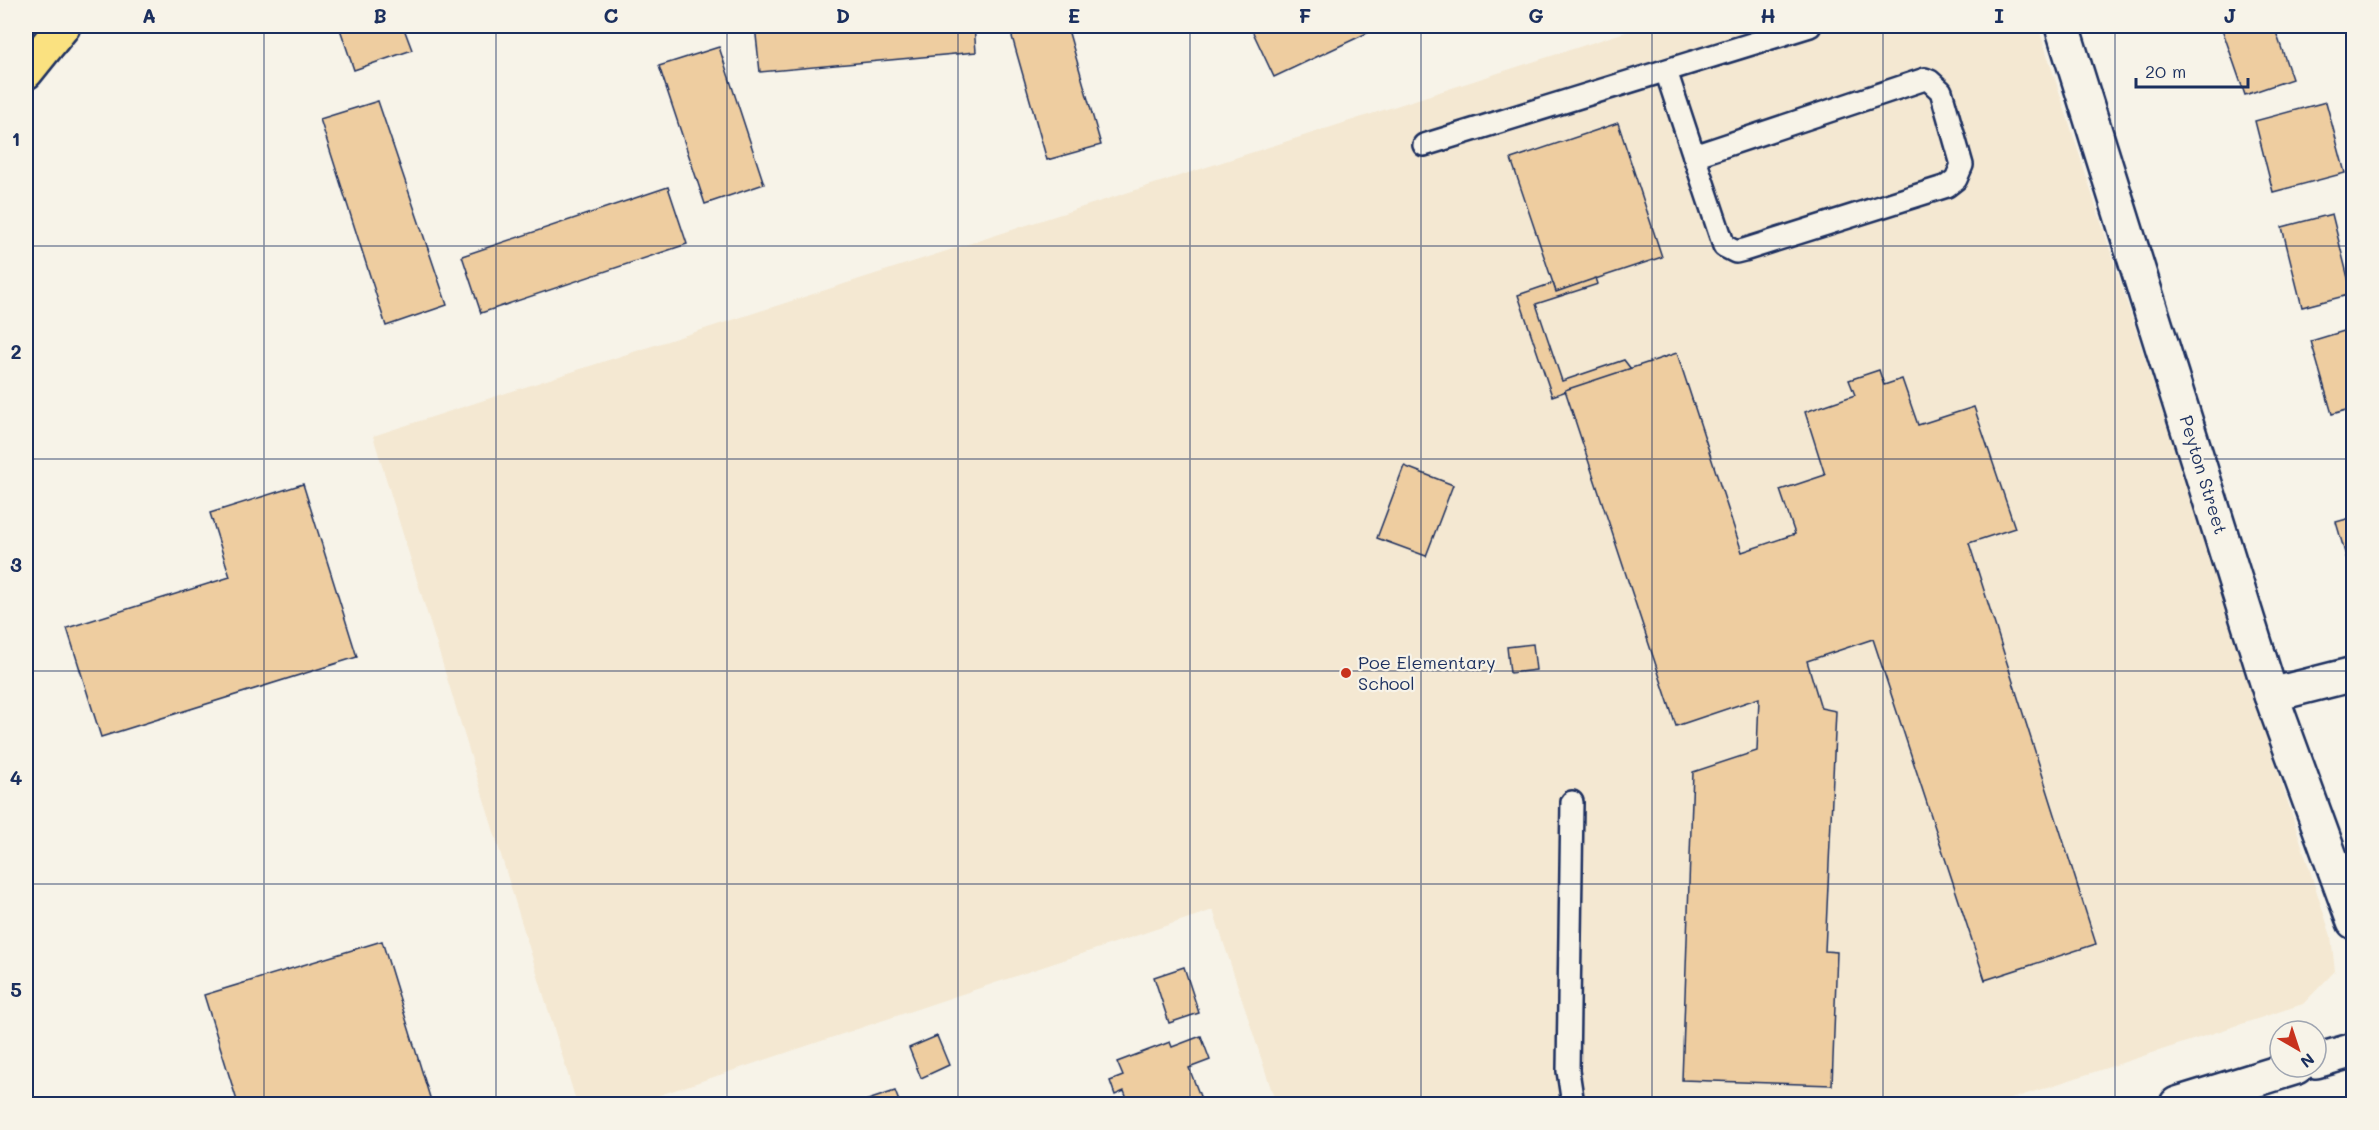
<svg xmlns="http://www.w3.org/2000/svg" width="2379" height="1130" viewBox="0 0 2379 1130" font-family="Mali,sans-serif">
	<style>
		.built { fill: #f4e8d2 }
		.building { fill: #eecda0; stroke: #1b2f5e; stroke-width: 1.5 }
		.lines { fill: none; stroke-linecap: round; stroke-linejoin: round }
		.lane-casing { stroke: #1b2f5e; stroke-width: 26 }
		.street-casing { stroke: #1b2f5e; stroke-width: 38 }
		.secondary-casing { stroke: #1b2f5e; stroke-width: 38 }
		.primary-casing { stroke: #1b2f5e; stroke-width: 38 }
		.lane { stroke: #f7f3e8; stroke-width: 21 }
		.street { stroke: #f7f3e8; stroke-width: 33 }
		.secondary { stroke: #f7f3e8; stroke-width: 33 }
		.primary { stroke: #fae180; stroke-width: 33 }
		.grid { fill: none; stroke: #1b2f5e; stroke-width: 1.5; stroke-opacity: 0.55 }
		.poi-dot { fill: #c8321e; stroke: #f7f3e8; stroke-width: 2 }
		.labels { text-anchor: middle; stroke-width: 4.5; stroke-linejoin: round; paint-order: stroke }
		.street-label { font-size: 18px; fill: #1b2f5e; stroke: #f7f3e8 }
		.poi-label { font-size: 18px; fill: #1b2f5e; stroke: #f7f3e8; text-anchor: start }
		.neatline { fill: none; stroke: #1b2f5e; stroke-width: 2 }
		.grid-label { font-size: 20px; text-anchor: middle; font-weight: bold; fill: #1b2f5e }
	</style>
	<rect width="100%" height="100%" fill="#f7f3e8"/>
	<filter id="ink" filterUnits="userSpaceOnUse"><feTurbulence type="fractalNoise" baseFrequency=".0167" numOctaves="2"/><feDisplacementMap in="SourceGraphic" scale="12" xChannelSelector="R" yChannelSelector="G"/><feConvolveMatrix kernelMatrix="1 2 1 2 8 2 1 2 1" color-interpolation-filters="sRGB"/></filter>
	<g filter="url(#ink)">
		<path class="built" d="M1644,26H2038L2331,936L2335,971L2303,1004L1996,1104H1276L1213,910L633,1104H577L373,436Z"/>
		<g class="building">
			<path d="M339,26H403L412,50L354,70Z"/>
			<path d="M755,26H974L976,52L760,72Z"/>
			<path d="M1009,26H1067L1101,145L1047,160Z"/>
			<path d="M1250,26H1382L1274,77Z"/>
			<path d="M2221,26H2274L2292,79L2245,95Z"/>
			<path d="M719,47L764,184L705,204L659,66Z"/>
			<path d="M378,101L447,305L386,326L320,119Z"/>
			<path d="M2326,102L2345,173L2273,192L2255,121Z"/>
			<path d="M1618,123L1662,257L1556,292L1511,159Z"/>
			<path d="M668,187L687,244L481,313L462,256Z"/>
			<path d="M2332,214L2352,294L2302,307L2282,227Z"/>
			<path d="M1596,278L1598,284L1536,304L1562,381L1624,360L1631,369L1552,396L1518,295L1553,283L1556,292Z"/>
			<path d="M2354,328V408L2332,414L2311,341Z"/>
			<path d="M1677,353L1742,552L1795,534L1780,490L1825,475L1805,412L1855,395L1849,380L1879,370L1884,385L1902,379L1918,425L1974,407L2015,528L1969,543L2096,944L1985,980L1873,639L1807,661L1821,708L1836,711L1825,951L1837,952L1832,1085L1682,1080L1693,772L1757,751L1759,698L1676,726L1565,390Z"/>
			<path d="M1404,466L1453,485L1426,556L1377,538Z"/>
			<path d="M303,484L357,657L101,737L67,628L230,577L210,513Z"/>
			<path d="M2354,517V568L2350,570L2336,522Z"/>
			<path d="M1533,644L1536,670L1510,673L1507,647Z"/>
			<path d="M382,941L432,1104H238L204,995Z"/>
			<path d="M1184,967L1199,1013L1169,1023L1154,977Z"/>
			<path d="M937,1036L949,1065L921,1078L909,1048Z"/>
			<path d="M1201,1036L1210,1060L1189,1068L1203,1104H1129L1124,1091L1115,1095L1110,1081L1123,1076L1117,1062L1170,1042L1172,1047Z"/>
			<path d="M895,1091L900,1104H856Z"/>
		</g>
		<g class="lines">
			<g class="lane-casing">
				<g id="lane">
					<path d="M1666,71L1694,156"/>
					<path d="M1925,79L1930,81L1941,91L1962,165L1956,179L1947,186L1744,250L1736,252L1724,246L1694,156Z"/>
					<path d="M1424,145L1810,26"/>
					<path d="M1572,802L1568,1071L1573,1104"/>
				</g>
			</g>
			<g class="street-casing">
				<path id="street" d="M2271,695L2354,674"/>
			</g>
			<g class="secondary-casing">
				<g id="secondary">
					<path d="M2062,26L2271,695L2354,922"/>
					<path d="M2316,1061L2354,1050"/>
					<path d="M2177,1104L2297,1067"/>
				</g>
			</g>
			<g class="primary-casing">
				<path id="primary" d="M26,72L63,26"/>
			</g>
			<use href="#lane" class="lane"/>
			<use href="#street" class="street"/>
			<use href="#secondary" class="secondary"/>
			<use href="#primary" class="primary"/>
		</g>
	</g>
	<path class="grid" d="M264,26V1104M496,26V1104M727,26V1104M958,26V1104M1190,26V1104M1421,26V1104M1652,26V1104M1883,26V1104M2115,26V1104M26,246H2354M26,459H2354M26,671H2354M26,884H2354"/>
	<circle class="poi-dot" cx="1346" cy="673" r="6"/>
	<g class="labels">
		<g class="street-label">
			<text transform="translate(2203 475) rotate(73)" y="6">Peyton Street</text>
		</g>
		<g class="poi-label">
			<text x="1358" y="669">Poe Elementary<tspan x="1358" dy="21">School</tspan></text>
		</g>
	</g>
	<rect width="2379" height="1130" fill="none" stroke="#f7f3e8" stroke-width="66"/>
	<g transform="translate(2298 1049) rotate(141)"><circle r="28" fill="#f7f3e8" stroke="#9fa5b1" stroke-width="1.5"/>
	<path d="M0-4.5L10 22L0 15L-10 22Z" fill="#c8321e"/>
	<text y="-9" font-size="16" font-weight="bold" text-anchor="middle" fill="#1b2f5e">N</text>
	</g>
	<path d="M2136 78v9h112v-9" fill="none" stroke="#1b2f5e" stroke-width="3"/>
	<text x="2145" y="78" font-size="18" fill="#1b2f5e" stroke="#f7f3e8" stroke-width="4.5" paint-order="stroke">20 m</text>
	<rect x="33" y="33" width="2313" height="1064" class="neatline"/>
	<g class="grid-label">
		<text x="149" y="23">A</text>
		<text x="380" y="23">B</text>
		<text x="611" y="23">C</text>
		<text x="843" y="23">D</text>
		<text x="1074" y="23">E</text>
		<text x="1305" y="23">F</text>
		<text x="1536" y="23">G</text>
		<text x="1768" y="23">H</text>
		<text x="1999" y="23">I</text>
		<text x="2230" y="23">J</text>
		<text x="16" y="146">1</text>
		<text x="16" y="359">2</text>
		<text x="16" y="572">3</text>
		<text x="16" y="785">4</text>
		<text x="16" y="997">5</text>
	</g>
</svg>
